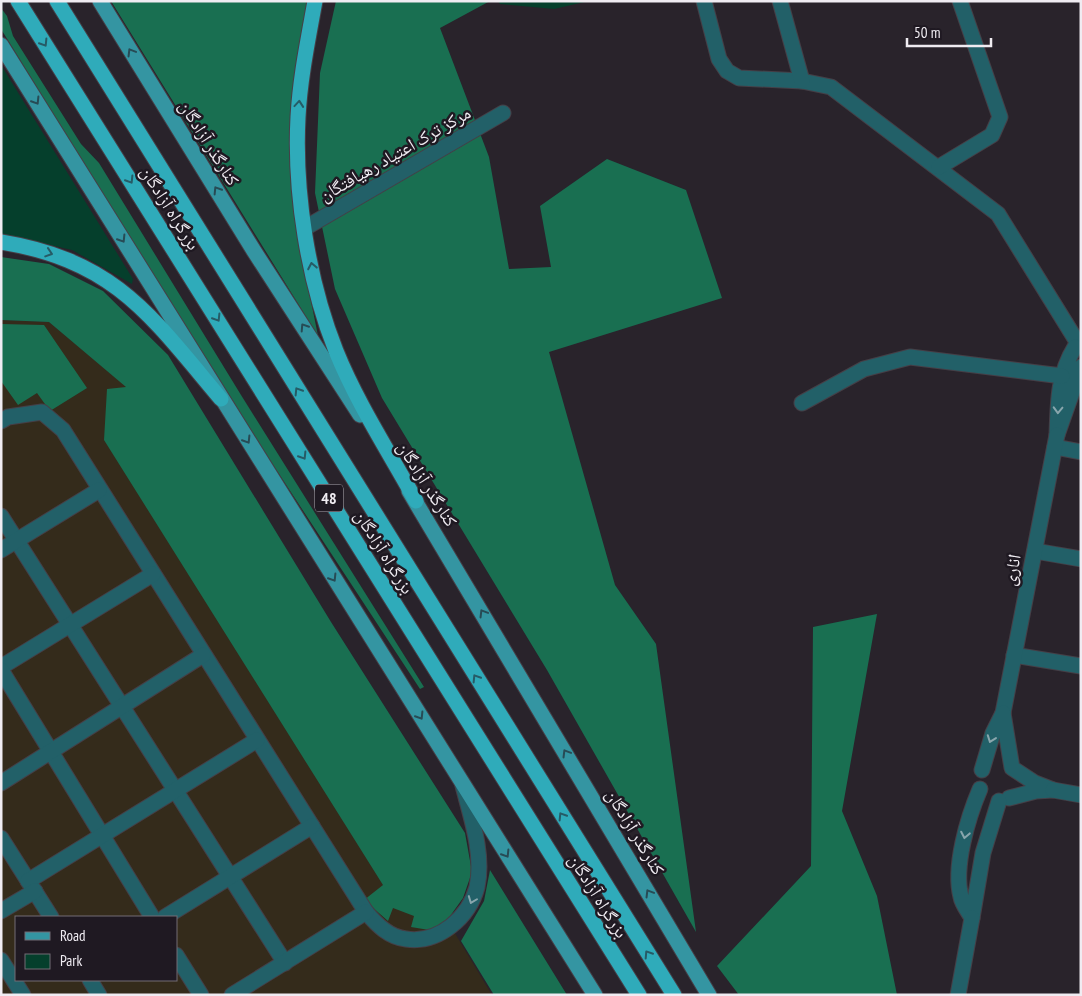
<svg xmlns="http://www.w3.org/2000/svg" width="1082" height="996" viewBox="0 0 1082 996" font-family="'PT Sans Narrow','Noto Naskh Arabic',sans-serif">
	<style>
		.commercial { fill: #342b1b; fill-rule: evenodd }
		.green { fill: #053f2c }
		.forest { fill: #196f51 }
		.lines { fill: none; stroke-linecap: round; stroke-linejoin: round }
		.minor-casing { stroke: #453f47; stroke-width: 17 }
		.major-casing { stroke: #453f47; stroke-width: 17 }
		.highway-casing { stroke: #453f47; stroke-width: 17 }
		.minor { stroke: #226068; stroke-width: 15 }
		.major { stroke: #3495a2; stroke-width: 15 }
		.highway { stroke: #2fabba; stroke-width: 15 }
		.oneway { stroke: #265b66 }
		.oneway2 { stroke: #274b55 }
		.oneway3 { stroke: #89a6ad }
		.labels { text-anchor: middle; stroke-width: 5; stroke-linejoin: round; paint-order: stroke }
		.shield { fill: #1f1922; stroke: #b1adb4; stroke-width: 1 }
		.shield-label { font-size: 16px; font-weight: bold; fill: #f0ecf2 }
		.street-label { font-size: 18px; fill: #f0ecf2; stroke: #1f1922 }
	</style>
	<rect width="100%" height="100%" fill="#29232b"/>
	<path class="commercial" d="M1,320L49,322L127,387L492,995H1ZM16,917H176V980H16Z"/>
	<g class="green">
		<path d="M498,1H589L554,9L500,4Z"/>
		<path d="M1,65L133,279L132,284L72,250L1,234Z"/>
	</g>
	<g class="forest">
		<path d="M111,1H311L290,134L309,291L318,336Z"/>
		<path d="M336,1H490L440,28L489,157L509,269L551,267L540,206L607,159L686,190L722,298L549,352L615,585L656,644L696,932L547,670L382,398L335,289L315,193L320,73Z"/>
		<path d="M1,8L7,16L13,36L81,144L99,163L241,395L424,687L420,689L220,384L1,29Z"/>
		<path d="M1,257L49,264L103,291L168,355L331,622L465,833L472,872L463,898L443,926L429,930L411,927L414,916L393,908L388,921L364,900L383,885L104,440L107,389L126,387L49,322L1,320Z"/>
		<path d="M1,324L44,325L87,388L50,411L37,393L18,405L1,381Z"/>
		<path d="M877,614L842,811L877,896L897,995H739L717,966L811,866L813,627Z"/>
		<path d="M490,870L567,995H494L461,941L484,901Z"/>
	</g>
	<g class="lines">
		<g class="minor-casing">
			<g id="minor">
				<path d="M704,1L719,59L727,71L739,78L802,81L831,87L998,214L1076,340"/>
				<path d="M780,1L802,81"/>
				<path d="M939,167L992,135L1000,117L960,1"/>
				<path d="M305,228L503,113"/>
				<path d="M1075,347C1058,374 1058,403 1057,435L1081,367"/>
				<path d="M802,403L864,369L910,357L1062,376"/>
				<path d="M1,421L8,417L42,412L63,430L366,912C377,925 389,937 406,939C439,944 469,917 477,887C484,854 471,817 463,786"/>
				<path d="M1055,447L1081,452"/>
				<path d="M1,516L285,963"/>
				<path d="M1,550L99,490"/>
				<path d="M1035,551L1081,559"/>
				<path d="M1014,655L1081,666"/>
				<path d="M1,667L153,574"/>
				<path d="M1,670L152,917"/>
				<path d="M1003,713L1057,435"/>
				<path d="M982,770L993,733L1003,713L1012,768L1035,783L1053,790L1036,791L1009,798"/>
				<path d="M1,783L203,655"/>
				<path d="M980,789C968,817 953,867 961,897C962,904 968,911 972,918L983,853L999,801"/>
				<path d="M1053,790L1081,795"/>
				<path d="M1,838L51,917"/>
				<path d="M28,881L257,740"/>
				<path d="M1,911L35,891"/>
				<path d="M165,917L312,826"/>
				<path d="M176,955L201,995"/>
				<path d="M1,960L23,995"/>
				<path d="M90,980L99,995"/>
				<path d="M232,995L366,912"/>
				<path d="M958,995L972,918"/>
			</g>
		</g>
		<g class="major-casing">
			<g id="major">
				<path d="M100,1L254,251L360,415"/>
				<path d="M1,45L595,995"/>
				<path d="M409,491L709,995"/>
			</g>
		</g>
		<g class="highway-casing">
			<g id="highway">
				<path d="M18,1L639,995"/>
				<path d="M57,1L674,995"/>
				<path d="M315,1C308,40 300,78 298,117C294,192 308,281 336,351C357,403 389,452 416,501"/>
				<path d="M1,242C116,261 151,316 221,399"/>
			</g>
		</g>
		<use href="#minor" class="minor"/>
		<use href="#major" class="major"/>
		<use href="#highway" class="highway"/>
	</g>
	<defs><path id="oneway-chevron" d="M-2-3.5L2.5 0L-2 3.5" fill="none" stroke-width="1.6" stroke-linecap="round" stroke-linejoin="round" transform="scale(1.25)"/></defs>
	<g class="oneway">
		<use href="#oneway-chevron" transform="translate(44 43) rotate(58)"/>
		<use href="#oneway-chevron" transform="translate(299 104) rotate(-85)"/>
		<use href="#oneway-chevron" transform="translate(130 180) rotate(58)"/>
		<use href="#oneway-chevron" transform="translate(49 253) rotate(18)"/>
		<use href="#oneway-chevron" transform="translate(312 266) rotate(-101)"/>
		<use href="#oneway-chevron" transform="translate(217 318) rotate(58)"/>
		<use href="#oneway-chevron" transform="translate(298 391) rotate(-122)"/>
		<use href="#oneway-chevron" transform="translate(303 456) rotate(58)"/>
		<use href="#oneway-chevron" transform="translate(476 678) rotate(-122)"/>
		<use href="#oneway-chevron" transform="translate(562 816) rotate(-122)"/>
		<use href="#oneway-chevron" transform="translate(648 954) rotate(-123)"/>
	</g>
	<g class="oneway2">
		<use href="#oneway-chevron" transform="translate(131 52) rotate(-121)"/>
		<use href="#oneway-chevron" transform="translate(36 101) rotate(58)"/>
		<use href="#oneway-chevron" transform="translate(217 190) rotate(-122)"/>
		<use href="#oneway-chevron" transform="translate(122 239) rotate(58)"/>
		<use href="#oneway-chevron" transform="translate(304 327) rotate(-123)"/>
		<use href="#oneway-chevron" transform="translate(247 440) rotate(58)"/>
		<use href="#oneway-chevron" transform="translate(333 578) rotate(58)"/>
		<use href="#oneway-chevron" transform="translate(483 613) rotate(-121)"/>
		<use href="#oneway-chevron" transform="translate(420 716) rotate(58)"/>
		<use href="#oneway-chevron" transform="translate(566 753) rotate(-121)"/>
		<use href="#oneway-chevron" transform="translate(506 854) rotate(58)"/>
		<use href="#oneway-chevron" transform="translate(649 893) rotate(-121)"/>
	</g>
	<g class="oneway3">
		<use href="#oneway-chevron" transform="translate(1058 410) rotate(92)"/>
		<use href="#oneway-chevron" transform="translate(991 739) rotate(110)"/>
		<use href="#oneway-chevron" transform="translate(965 835) rotate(101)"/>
		<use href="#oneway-chevron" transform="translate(472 900) rotate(111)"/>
	</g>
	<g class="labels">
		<rect class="shield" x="315" y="484.5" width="28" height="27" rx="4"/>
		<g class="shield-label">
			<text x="329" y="504">48</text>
		</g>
		<g class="street-label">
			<text transform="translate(209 143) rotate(58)" y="6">کنارگذر آزادگان</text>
			<text transform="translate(395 154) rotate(-30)" y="6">مرکز ترک اعتیاد رهیافتگان</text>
			<text transform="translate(170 208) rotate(58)" y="6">بزرگراه آزادگان</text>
			<text transform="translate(427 484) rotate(58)" y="6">کنارگذر آزادگان</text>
			<text transform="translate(384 552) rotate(58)" y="6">بزرگراه آزادگان</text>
			<text transform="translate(1012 570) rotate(-79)" y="6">اناری</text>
			<text transform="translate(635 832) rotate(59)" y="6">کنارگذر آزادگان</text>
			<text transform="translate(598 896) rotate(58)" y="6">بزرگراه آزادگان</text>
		</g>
	</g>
	<rect width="1082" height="996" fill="none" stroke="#f0ecf2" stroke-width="5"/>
	<rect x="15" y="916" width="162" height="65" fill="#1f1922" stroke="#736d75"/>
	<rect x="25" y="932" width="25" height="8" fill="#3495a2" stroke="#736d75"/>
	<text x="60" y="941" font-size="15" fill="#f0ecf2">Road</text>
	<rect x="25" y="954" width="25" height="15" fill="#053f2c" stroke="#736d75"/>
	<text x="60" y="966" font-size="15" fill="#f0ecf2">Park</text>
	<path d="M907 38v8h84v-8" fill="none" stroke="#f0ecf2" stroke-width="2.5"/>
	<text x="914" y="38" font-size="15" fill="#f0ecf2" stroke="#1f1922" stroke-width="4" paint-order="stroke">50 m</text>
</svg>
